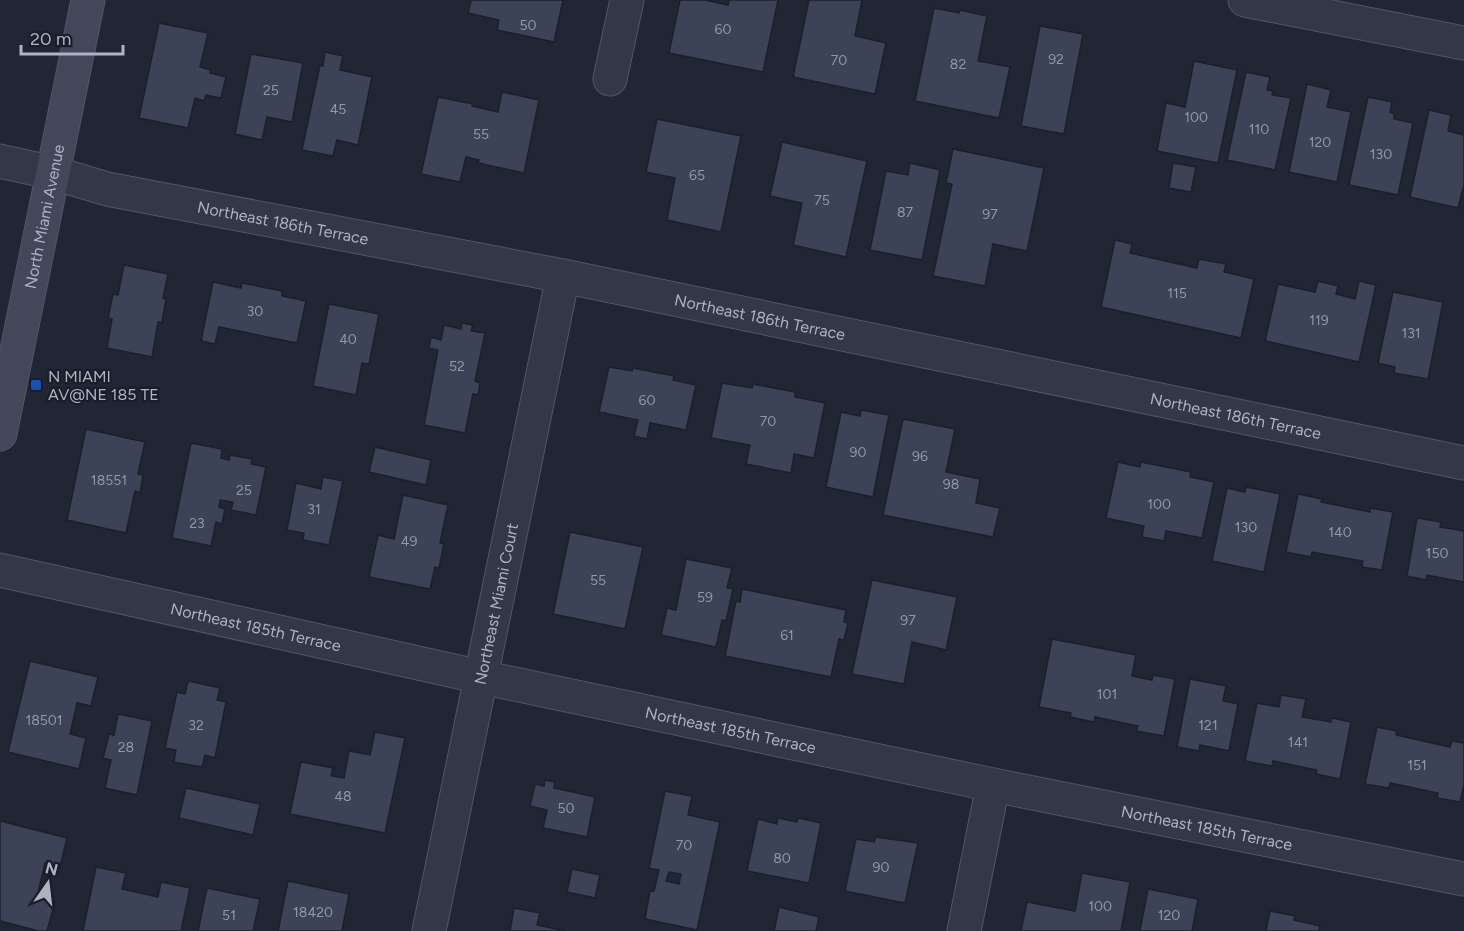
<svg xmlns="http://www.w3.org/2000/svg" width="1464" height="931" viewBox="0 0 1464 931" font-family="Figtree,sans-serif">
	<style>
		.building { fill: #3d4356; stroke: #1c1f2c; stroke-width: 1.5; fill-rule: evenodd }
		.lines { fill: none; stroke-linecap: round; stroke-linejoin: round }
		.street-casing { stroke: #525564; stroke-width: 35 }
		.secondary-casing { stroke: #525564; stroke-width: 35 }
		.street { stroke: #343846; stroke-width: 33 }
		.secondary { stroke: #434759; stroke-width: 33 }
		.transit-dot { fill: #1a4fb4; stroke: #1a1d2a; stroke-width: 2 }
		.labels { text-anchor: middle; stroke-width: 4.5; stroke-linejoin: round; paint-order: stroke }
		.number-label { font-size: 14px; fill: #9296a8 }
		.street-label { font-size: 16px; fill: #afb2c3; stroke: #1a1d2a }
		.poi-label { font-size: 16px; fill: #afb2c3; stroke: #1a1d2a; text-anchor: start }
	</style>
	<rect width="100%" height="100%" fill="#212635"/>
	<g class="building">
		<path d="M471,0H563L554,42L497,30L499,20L468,13Z"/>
		<path d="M680,0H705L728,5L729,0H778L763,72L669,53Z"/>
		<path d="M809,0H862L855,36L886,43L875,94L793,77Z"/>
		<path d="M934,8L959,13L960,10L987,16L978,61L1010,67L999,118L915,101Z"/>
		<path d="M159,23L208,33L200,67L211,70L210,73L226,77L221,98L206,95L204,101L195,98L188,128L139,118Z"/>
		<path d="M1040,26L1083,34L1064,134L1021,126Z"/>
		<path d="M325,52L343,56L340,70L372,77L358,145L337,140L333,156L302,150L320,65L323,66Z"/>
		<path d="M251,54L303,63L292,122L267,117L262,140L235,134Z"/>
		<path d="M1194,61L1237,70L1218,163L1157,151L1166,103L1185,107Z"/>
		<path d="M1246,72L1270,77L1267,90L1273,91L1272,95L1291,98L1275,170L1227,160Z"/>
		<path d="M1307,84L1331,90L1327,107L1351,112L1337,182L1289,172Z"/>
		<path d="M502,92L539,100L524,173L478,163L479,160L466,157L460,182L421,174L438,97L473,104L472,106L498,112Z"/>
		<path d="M1368,97L1392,102L1390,112L1394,114V119L1413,123L1398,195L1349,185Z"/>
		<path d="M1429,110L1451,115L1448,131L1464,135V185L1458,208L1410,197Z"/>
		<path d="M657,119L741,136L721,232L667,220L675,178L646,172Z"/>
		<path d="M782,142L867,161L846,257L793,245L802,203L770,196Z"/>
		<path d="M953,149L1044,168L1027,251L993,244L985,286L933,276L952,184L946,183Z"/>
		<path d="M910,163L940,170L922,260L870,250L886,171L908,175Z"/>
		<path d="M1173,163L1196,167L1191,192L1169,188Z"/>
		<path d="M1115,240L1132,244L1130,253L1197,268L1199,259L1226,264L1224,272L1254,279L1241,338L1101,307Z"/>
		<path d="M124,265L168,274L163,298L166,299L162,322H158L152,357L107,348L112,319L108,318L113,294L118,295Z"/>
		<path d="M1318,281L1338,286L1336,294L1355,299L1359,281L1376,285L1359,362L1265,341L1278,284L1315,292Z"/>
		<path d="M213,282L241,288L242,283L282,291V296L306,301L297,343L219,327L215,344L201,341Z"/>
		<path d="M1393,292L1443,302L1428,379L1394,373L1395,367L1378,363Z"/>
		<path d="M329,304L379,314L369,364L362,363L356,395L313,386Z"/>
		<path d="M462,323L473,325L471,331L485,333L475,381L480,383L478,395L473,394L465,433L424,425L438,350L429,348L431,337L441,340L444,325L461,329Z"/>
		<path d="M609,367L632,371L633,368L674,376L673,380L696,385L686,430L650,423L647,439L634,436L638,420L599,412Z"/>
		<path d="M722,383L752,388L753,384L795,392V397L825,403L814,458L794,454L791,473L746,464L750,445L711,438Z"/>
		<path d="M861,410L889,415L873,497L826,487L841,412L860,416Z"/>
		<path d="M903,419L955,429L946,472L980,479L976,503L1000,508L993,537L883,515Z"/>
		<path d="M86,429L145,442L138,474L143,475L140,493L135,491L126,533L67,520Z"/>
		<path d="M191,443L222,449L221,458L229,460L230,455L252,459L251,464L266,467L256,515L231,510L233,502L220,500L219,507L225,509L222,524L216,522L211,546L172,538Z"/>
		<path d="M375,447L431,460L426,485L369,472Z"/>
		<path d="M1118,462L1140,467L1141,462L1191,472L1190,477L1214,482L1202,538L1166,531L1164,541L1142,537L1144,526L1106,518Z"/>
		<path d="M323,477L343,481L329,545L303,540L304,533L287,530L296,483L321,489Z"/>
		<path d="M1246,487L1280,494L1264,572L1212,561L1227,488L1245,492Z"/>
		<path d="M1298,494L1322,499L1321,502L1370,512V508L1393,512L1382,570L1362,567L1363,561L1312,552L1311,557L1286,552Z"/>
		<path d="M403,495L448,505L440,543L444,544L439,568L435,567L430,589L369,577L378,535L394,539Z"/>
		<path d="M1417,518L1441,522L1440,527L1464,531V582L1427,575L1426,580L1407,576Z"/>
		<path d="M570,532L643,547L625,629L553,614Z"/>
		<path d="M686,559L732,568L727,588L733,589L726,621L722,620L716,647L661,635L667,608L676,610Z"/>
		<path d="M872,580L957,597L946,650L912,642L904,684L852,674Z"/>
		<path d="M742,589L846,610L844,622L848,623L844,640L839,639L831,677L725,656L736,601L740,602Z"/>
		<path d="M1052,639L1136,655L1132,676L1152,680L1153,675L1175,679L1164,736L1136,731L1138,726L1095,717L1094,722L1070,717L1071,713L1039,707Z"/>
		<path d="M30,661L98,677L91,706L77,703L70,734L86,738L79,769L8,752Z"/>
		<path d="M1190,679L1226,686L1223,701L1238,704L1229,751L1200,745L1199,751L1177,747Z"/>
		<path d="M188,681L220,688L217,700L226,702L215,758L205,755L202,767L174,762L176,750L165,748L177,692L185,694Z"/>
		<path d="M1281,695L1306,699L1302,717L1331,722L1332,718L1351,722L1340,779L1316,774L1317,770L1273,761L1272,766L1245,761L1257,703L1279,707Z"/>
		<path d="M118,714L152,721L137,795L105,788L111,760L103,758L109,734L114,735Z"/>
		<path d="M1377,727L1397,731L1396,735L1450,747L1452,741L1464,743V785L1460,802L1437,798L1438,793L1390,783L1389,788L1365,784Z"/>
		<path d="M375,732L405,738L385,833L290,814L301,762L333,768L331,776L344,778L349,751L370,755Z"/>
		<path d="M545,780L555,782L554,788L595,797L587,837L543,828L547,810L530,806L535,784L544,786Z"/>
		<path d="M186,788L260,804L253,835L179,818Z"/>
		<path d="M665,791L692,796L688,815L720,822L697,930L645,919L650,891H654L659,870L649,868ZM669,872L681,874L679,884L666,881Z"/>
		<path d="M778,818L797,822L798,818L821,823L809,883L747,871L758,819L777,824Z"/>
		<path d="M0,821L67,838L60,867L45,863L37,897L55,902L47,931H39L0,921Z"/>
		<path d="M876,837L918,843L905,903L845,891L856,839L874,842Z"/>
		<path d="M96,867L126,873L122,889L158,897L161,882L190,888L181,931H83Z"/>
		<path d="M572,869L600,875L595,898L567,892Z"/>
		<path d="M1082,873L1130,882L1121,931H1021L1027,902L1075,911Z"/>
		<path d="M288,881L349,894L342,931H278Z"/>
		<path d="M207,888L260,899L253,931H198Z"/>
		<path d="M1148,889L1198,899L1192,931H1140Z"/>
		<path d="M779,907L819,917L816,931H774Z"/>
		<path d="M514,908L540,913L537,925L565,931H510Z"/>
		<path d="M1270,911L1295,916L1294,920L1320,926L1319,931H1266Z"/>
	</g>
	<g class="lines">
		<g class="street-casing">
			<g id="street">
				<path d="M1245,0L1464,43"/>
				<path d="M610,79L627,0"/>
				<path id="s1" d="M0,161L54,173L107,189L563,276L1464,463"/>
				<path id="s2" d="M0,570L481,677L993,785L1464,879"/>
				<path id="s3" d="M429,931L563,276"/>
				<path d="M964,931L993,785"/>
			</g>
		</g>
		<g class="secondary-casing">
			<g id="secondary">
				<path id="s4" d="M0,434L88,0"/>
			</g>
		</g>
		<use href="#street" class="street"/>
		<use href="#secondary" class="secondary"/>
	</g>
	<rect class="transit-dot" x="30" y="379" width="12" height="12" rx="3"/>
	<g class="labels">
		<g class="number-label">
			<text x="528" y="30">50</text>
			<text x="723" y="34">60</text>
			<text x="1056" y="64">92</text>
			<text x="839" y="65">70</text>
			<text x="958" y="69">82</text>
			<text x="271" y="95">25</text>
			<text x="338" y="114">45</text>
			<text x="1196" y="122">100</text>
			<text x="1259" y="134">110</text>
			<text x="481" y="139">55</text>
			<text x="1320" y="147">120</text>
			<text x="1381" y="159">130</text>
			<text x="697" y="180">65</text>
			<text x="822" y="205">75</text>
			<text x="905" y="217">87</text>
			<text x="990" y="219">97</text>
			<text x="1177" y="298">115</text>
			<text x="255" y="316">30</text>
			<text x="1319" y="325">119</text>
			<text x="1411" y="338">131</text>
			<text x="348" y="344">40</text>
			<text x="457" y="371">52</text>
			<text x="647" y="405">60</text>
			<text x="768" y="426">70</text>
			<text x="858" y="457">90</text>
			<text x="920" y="461">96</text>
			<text x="109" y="485">18551</text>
			<text x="951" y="489">98</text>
			<text x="244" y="495">25</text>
			<text x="1159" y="509">100</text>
			<text x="314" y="514">31</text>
			<text x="197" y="528">23</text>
			<text x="1246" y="532">130</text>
			<text x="1340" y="537">140</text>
			<text x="409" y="546">49</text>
			<text x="1437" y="558">150</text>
			<text x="598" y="585">55</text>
			<text x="705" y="602">59</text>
			<text x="908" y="625">97</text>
			<text x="787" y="640">61</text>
			<text x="1107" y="699">101</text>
			<text x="44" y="725">18501</text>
			<text x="196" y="730">32</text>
			<text x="1208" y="730">121</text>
			<text x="1298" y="747">141</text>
			<text x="126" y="752">28</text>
			<text x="1417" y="770">151</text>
			<text x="343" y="801">48</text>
			<text x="566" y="813">50</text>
			<text x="684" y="850">70</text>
			<text x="782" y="863">80</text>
			<text x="881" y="872">90</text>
			<text x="1100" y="911">100</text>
			<text x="313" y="917">18420</text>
			<text x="229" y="920">51</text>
			<text x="1169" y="920">120</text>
		</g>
		<g class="street-label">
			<text dy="6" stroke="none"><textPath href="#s4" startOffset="222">North Miami Avenue</textPath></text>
			<text dy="6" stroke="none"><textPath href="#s1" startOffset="290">Northeast 186th Terrace</textPath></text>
			<text dy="6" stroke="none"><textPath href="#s1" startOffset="776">Northeast 186th Terrace</textPath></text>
			<text dy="6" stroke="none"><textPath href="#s1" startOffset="1262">Northeast 186th Terrace</textPath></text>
			<text dy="6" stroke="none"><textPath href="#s3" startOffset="334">Northeast Miami Court</textPath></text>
			<text dy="6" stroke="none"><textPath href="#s2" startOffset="262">Northeast 185th Terrace</textPath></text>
			<text dy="6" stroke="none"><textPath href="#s2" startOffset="748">Northeast 185th Terrace</textPath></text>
			<text dy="6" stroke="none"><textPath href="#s2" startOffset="1234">Northeast 185th Terrace</textPath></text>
		</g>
		<g class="poi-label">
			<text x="48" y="382">N MIAMI<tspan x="48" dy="18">AV@NE 185 TE</tspan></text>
		</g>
	</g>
	<g transform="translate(48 883) rotate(14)" stroke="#1a1d2a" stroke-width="4.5" paint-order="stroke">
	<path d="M0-4.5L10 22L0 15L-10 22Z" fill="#afb2c3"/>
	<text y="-9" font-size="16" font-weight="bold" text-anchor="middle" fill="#afb2c3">N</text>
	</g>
	<path d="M21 45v9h102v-9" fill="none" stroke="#afb2c3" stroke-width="3"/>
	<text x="30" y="45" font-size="18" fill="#afb2c3" stroke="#1a1d2a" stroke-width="4.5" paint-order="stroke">20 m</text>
</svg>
